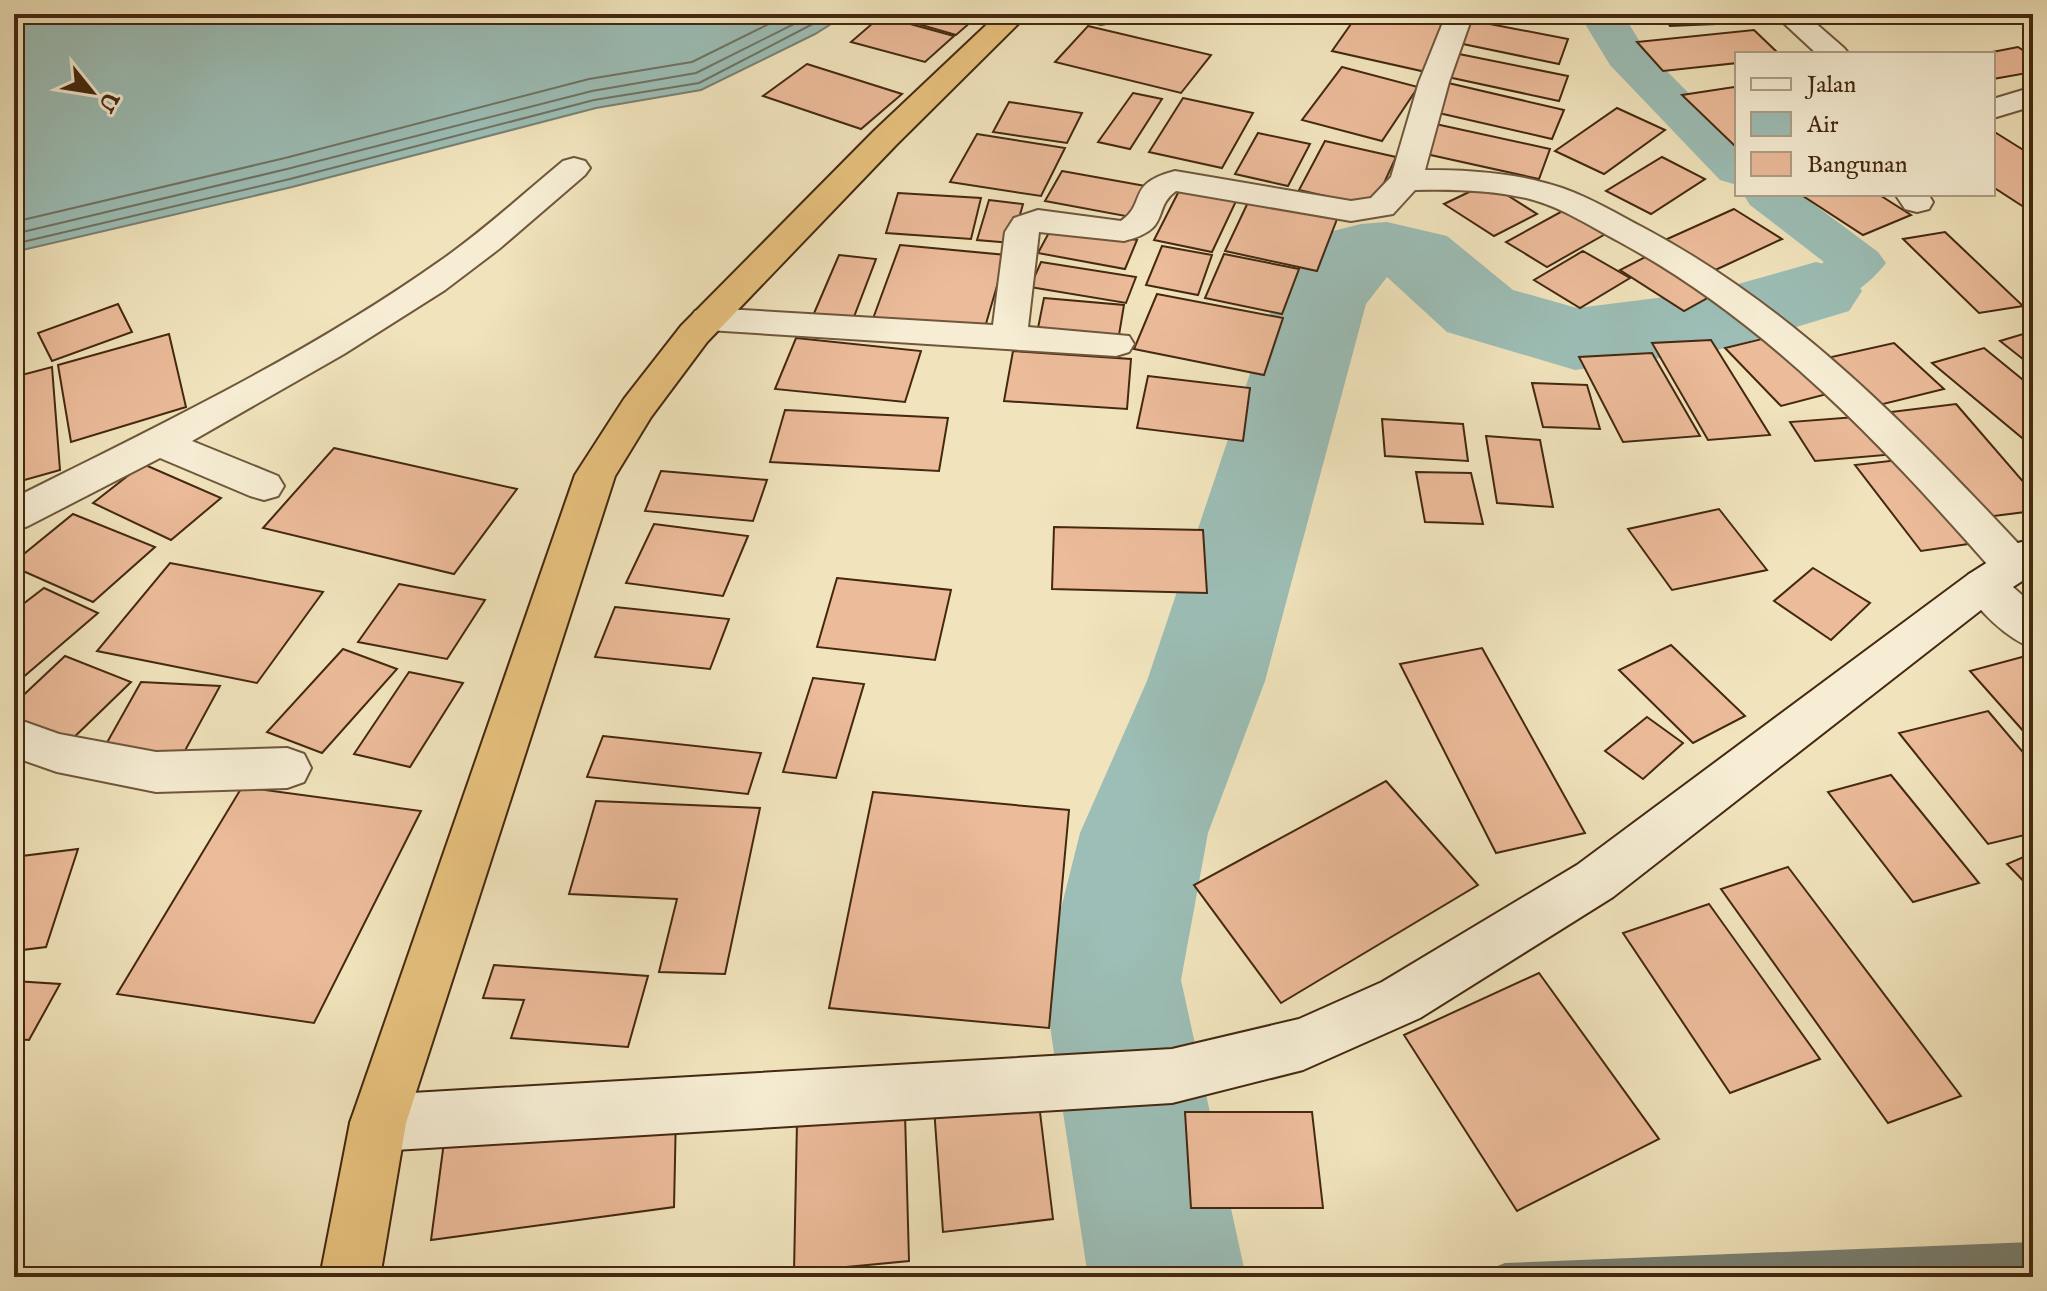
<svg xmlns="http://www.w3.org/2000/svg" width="2047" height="1291" viewBox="0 0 2047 1291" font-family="'IM FELL English',serif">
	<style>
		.water { fill: #9cbeb6; stroke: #798274; stroke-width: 2 }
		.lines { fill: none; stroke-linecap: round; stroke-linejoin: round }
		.shore { stroke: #707363; stroke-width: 2 }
		.stream { fill: #798274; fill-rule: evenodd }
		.canal { fill: #9cbeb6; fill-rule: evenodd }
		.river { fill: #9cbeb6; fill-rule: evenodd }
		.building { fill: #ecbb9a; stroke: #442810; stroke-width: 2 }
		.street-casing { stroke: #6f573b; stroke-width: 4 }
		.secondary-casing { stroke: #442810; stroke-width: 4 }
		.highway-casing { stroke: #442810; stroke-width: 4 }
		.street { fill: #f6edd4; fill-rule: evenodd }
		.secondary { fill: #f6edd4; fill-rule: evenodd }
		.highway { fill: #e8c27e; fill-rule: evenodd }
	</style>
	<rect width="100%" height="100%" fill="#f1e4bd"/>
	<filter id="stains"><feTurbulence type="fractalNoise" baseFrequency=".0025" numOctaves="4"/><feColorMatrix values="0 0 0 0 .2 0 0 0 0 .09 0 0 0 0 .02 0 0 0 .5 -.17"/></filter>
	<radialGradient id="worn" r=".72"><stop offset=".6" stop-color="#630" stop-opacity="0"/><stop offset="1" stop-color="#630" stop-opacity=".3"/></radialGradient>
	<path class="water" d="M14,14H847L815,34L701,90L596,108L292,187L14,252Z"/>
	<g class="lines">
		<g class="shore">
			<path d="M14,222L285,158L589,79L692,62L789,14"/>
			<path d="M14,234L287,169L592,91L696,73L814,14"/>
			<path d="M14,244L290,179L594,100L699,83L832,14"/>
		</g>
		<path class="stream" d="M2033,1242V1270L1846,1277H1491L1495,1267L1505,1263Z"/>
		<g class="canal">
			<path d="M1579,14H1623L1643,47L1737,142V185L1720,180L1610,65Z"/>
			<path d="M1743,194H1800L1878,252L1886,263C1873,281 1839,308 1816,308C1810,308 1802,304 1797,303L1789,291L1797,279L1824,262L1750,205Z"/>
		</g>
		<path class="river" d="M1387,222L1447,236L1513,290L1577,308L1713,291L1816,262L1849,271L1862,291L1849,311L1750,341L1717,350L1575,370L1447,332L1387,277L1366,304L1265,681L1208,833L1181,980L1246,1277H1088L1043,980L1080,833L1147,681L1275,299L1329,232L1361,224Z"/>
	</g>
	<g class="building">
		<path d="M921,14H980L956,35L911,22Z"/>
		<path d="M1173,14H1212L1205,22Z"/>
		<path d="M1358,14H1411L1455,24L1426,72L1332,51Z"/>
		<path d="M1662,14H1731L1738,23L1670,26Z"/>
		<path d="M881,16L954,36L925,62L851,42Z"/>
		<path d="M1469,20L1568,39L1559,64L1458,43Z"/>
		<path d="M1088,26L1211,55L1181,93L1055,62Z"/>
		<path d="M1754,30L1779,54H1737V63L1663,71L1637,42Z"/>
		<path d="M2018,47L2033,57V72L1993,79V54H1982Z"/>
		<path d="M1454,53L1568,76L1559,101L1443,76Z"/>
		<path d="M807,64L902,94L861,129L763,96Z"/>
		<path d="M1342,67L1418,87L1382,141L1302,120Z"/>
		<path d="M1444,82L1564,110L1552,139L1430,111Z"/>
		<path d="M1734,87L1737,90V148L1682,95Z"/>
		<path d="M1133,93L1162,99L1130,149L1098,142Z"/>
		<path d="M1183,98L1253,113L1222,168L1149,152Z"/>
		<path d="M1009,102L1082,113L1067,143L993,132Z"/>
		<path d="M1617,108L1665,130L1604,174L1555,151Z"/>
		<path d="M1431,123L1550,149L1539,179L1417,152Z"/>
		<path d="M1993,131L2033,156V213L1993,187Z"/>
		<path d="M1258,133L1310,144L1288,186L1235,174Z"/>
		<path d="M977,134L1065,148L1041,196L950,182Z"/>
		<path d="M1325,141L1396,157L1373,207L1299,190Z"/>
		<path d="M1662,157L1705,179L1651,214L1606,191Z"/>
		<path d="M1062,171L1151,187L1136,218L1045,201Z"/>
		<path d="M1488,183L1537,214L1494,236L1444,204Z"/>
		<path d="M1181,187L1237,199L1212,252L1154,240Z"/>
		<path d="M898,193L981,198L971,239L886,233Z"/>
		<path d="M1800,194H1878L1911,215L1863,235Z"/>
		<path d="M1251,196L1339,214L1317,271L1225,251Z"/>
		<path d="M989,200L1023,204L1012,243L977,240Z"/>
		<path d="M1568,208L1609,232L1547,267L1506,242Z"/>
		<path d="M1734,209L1782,239L1711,272L1665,240Z"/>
		<path d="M1053,225L1137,240L1125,269L1038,253Z"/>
		<path d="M1945,232L2023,306L1979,313L1903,239Z"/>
		<path d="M900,245L1006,255L983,334L871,324Z"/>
		<path d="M1162,246L1212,255L1198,295L1146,285Z"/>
		<path d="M1583,251L1630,278L1580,308L1534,280Z"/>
		<path d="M1657,251L1720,291L1684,311L1620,270Z"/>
		<path d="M1224,254L1299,269L1282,314L1205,298Z"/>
		<path d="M839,255L876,259L852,322L812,318Z"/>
		<path d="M1041,262L1136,277L1126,303L1030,287Z"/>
		<path d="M1157,294L1283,318L1264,375L1134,349Z"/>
		<path d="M1044,298L1124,305L1119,335L1038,328Z"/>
		<path d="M118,304L132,332L52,361L38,333Z"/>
		<path d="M2033,331V367L2000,341Z"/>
		<path d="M169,334L186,407L71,442L58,365Z"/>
		<path d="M1770,337L1827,394L1781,406L1725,348Z"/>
		<path d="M796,338L921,351L905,402L775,389Z"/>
		<path d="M1711,340L1770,435L1708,440L1652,343Z"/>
		<path d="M1894,343L1944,389L1867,408L1818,360Z"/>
		<path d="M1984,348L2033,388V447L1932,363Z"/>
		<path d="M1013,351L1131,359L1127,409L1004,401Z"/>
		<path d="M1652,353L1700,436L1623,442L1579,357Z"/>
		<path d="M52,367L60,470L14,483V377Z"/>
		<path d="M1148,376L1250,388L1243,441L1137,428Z"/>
		<path d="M1532,383L1587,385L1600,429L1543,427Z"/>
		<path d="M1956,404L2033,493V511L1978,518L1891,412Z"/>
		<path d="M785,410L948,418L939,471L770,462Z"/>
		<path d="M1869,416L1897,454L1815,461L1790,422Z"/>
		<path d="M1382,419L1463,424L1468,461L1385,456Z"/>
		<path d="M1486,436L1540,440L1553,507L1497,503Z"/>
		<path d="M334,448L517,489L454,574L263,528Z"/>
		<path d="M1907,459L1975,543L1921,551L1855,465Z"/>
		<path d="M143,464L221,498L171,540L93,503Z"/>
		<path d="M661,471L767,480L753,521L645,511Z"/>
		<path d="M1416,472L1471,473L1483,524L1425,522Z"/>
		<path d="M1719,509L1767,570L1672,590L1628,529Z"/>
		<path d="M73,514L155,547L93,602L14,567V562Z"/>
		<path d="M654,524L748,536L723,596L626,583Z"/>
		<path d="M1054,527L1203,530L1207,593L1052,589Z"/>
		<path d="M170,563L323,592L257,683L97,651Z"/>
		<path d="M1813,568L1870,603L1831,640L1774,601Z"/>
		<path d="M837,578L951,590L935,660L817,647Z"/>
		<path d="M399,584L485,600L447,659L358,642Z"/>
		<path d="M44,588L98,613L14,685V611Z"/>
		<path d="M615,607L729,619L710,669L595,657Z"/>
		<path d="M1671,645L1745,716L1693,743L1619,670Z"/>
		<path d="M1482,648L1585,833L1496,853L1400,664Z"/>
		<path d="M343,649L397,669L322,753L267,732Z"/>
		<path d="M2033,654V742L1970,671Z"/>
		<path d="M65,656L131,682L67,744L14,723V704Z"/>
		<path d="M409,672L463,683L410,767L354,754Z"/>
		<path d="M813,678L864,684L836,778L783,772Z"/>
		<path d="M141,682L220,686L181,758L100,755Z"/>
		<path d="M1988,711L2033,764V833L1988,844L1899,733Z"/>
		<path d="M1647,717L1683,743L1643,779L1605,751Z"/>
		<path d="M603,736L761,753L748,794L587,777Z"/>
		<path d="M1891,775L1979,883L1913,902L1828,792Z"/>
		<path d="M1386,781L1478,885L1281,1003L1194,885Z"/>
		<path d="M242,787L421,811L314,1023L117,994Z"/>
		<path d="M873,792L1069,810L1049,1028L829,1008Z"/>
		<path d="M596,801L760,808L725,974L659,972L677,899L569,894Z"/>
		<path d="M78,849L46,947L14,951V857Z"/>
		<path d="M2033,853V891L2007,864Z"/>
		<path d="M1788,867L1961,1096L1888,1123L1721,889Z"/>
		<path d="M1709,904L1820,1059L1730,1093L1623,933Z"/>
		<path d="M494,965L648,976L628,1047L511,1038L524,1000L483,998Z"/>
		<path d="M1539,973L1659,1139L1517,1211L1404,1035Z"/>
		<path d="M14,981L60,984L29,1040L14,1039Z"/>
		<path d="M1038,1096L1053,1219L943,1232L934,1108Z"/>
		<path d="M676,1112L674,1207L431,1240L444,1142Z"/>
		<path d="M1185,1112H1312L1323,1208H1191Z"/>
		<path d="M905,1113L909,1261L794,1272L797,1122Z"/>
	</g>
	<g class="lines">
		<g class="street-casing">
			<g id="street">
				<path d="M1080,14H1114L1115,16L1111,22L1101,24L1084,20Z"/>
				<path d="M1473,14L1449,82L1425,170C1471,170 1518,173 1562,188C1591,198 1617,214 1644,228C1795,308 1913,431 2029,555L2033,562L2029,577L2014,582L2004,579L2033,605V648C2007,639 1976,609 1963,585L1969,574L1984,569L1995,573C1883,446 1768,322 1618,241C1590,226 1561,207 1530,199C1493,190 1453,189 1415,190L1393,214L1351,221L1176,191C1151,209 1173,229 1124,241L1039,232L1028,327L1129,336L1134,344L1129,352L1116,356L708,330L695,327L690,319L695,311L708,308L993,325L1005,232L1014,218L1038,210L1121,221C1148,202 1125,184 1175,171L1351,201L1371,198L1391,177L1419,82L1446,15Z"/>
				<path d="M1805,14L1844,48L1849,54H1817L1775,15Z"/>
				<path d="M2033,87V106L1993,118V99Z"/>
				<path d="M574,158L585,161L590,168L585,175L499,249L445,290L344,354L192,441L278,476L284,486L278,496L264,500L250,496L160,458L28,526L14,531V498C158,426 307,355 440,261C483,231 522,195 563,161Z"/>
				<path d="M1895,194H1928L1933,202L1929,209L1917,212L1905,209Z"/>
				<path d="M14,718L59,734L156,752L287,748L304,754L311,768L304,782L287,788L156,792L57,772L14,757Z"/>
			</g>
		</g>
		<g class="secondary-casing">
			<path id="secondary" d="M2033,539V574L1999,596L1613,897L1420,1018L1303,1070L1172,1103L378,1151L358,1143L350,1123L358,1103L378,1095L1172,1049L1299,1019L1382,982L1577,865L1969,574L2018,543Z"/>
		</g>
		<g class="highway-casing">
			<path id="highway" d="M998,14H1028L896,145L707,342L651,417L615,476L406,1123L380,1277H320L350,1123L575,475L624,399L681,326L874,131Z"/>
		</g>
		<use href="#street" class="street"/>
		<use href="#secondary" class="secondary"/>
		<use href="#highway" class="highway"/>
	</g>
	<rect width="2047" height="1291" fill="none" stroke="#f1e4bd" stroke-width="48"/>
	<rect x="16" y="16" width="2015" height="1259" fill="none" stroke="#442810" stroke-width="4"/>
	<rect x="24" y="24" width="1999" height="1243" fill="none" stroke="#442810" stroke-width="2"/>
	<rect x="1735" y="52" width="260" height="144" fill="#f6edd4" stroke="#af9e86" stroke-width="2"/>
	<rect x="1751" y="78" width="40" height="12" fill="#f6edd4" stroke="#af9e86" stroke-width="2"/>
	<text x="1807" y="92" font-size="24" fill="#442810">Jalan</text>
	<rect x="1751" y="112" width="40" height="24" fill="#9cbeb6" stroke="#af9e86" stroke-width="2"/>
	<text x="1807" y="132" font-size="24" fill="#442810">Air</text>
	<rect x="1751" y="152" width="40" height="24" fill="#ecbb9a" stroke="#af9e86" stroke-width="2"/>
	<text x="1807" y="172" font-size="24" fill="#442810">Bangunan</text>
	<g transform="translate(92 92) rotate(120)" stroke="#f6edd4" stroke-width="6" paint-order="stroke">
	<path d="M0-6L14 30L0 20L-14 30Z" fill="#442810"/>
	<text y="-12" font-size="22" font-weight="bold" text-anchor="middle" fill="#442810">U</text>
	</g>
	<rect width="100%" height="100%" filter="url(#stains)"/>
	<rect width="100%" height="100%" fill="url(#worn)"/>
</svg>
